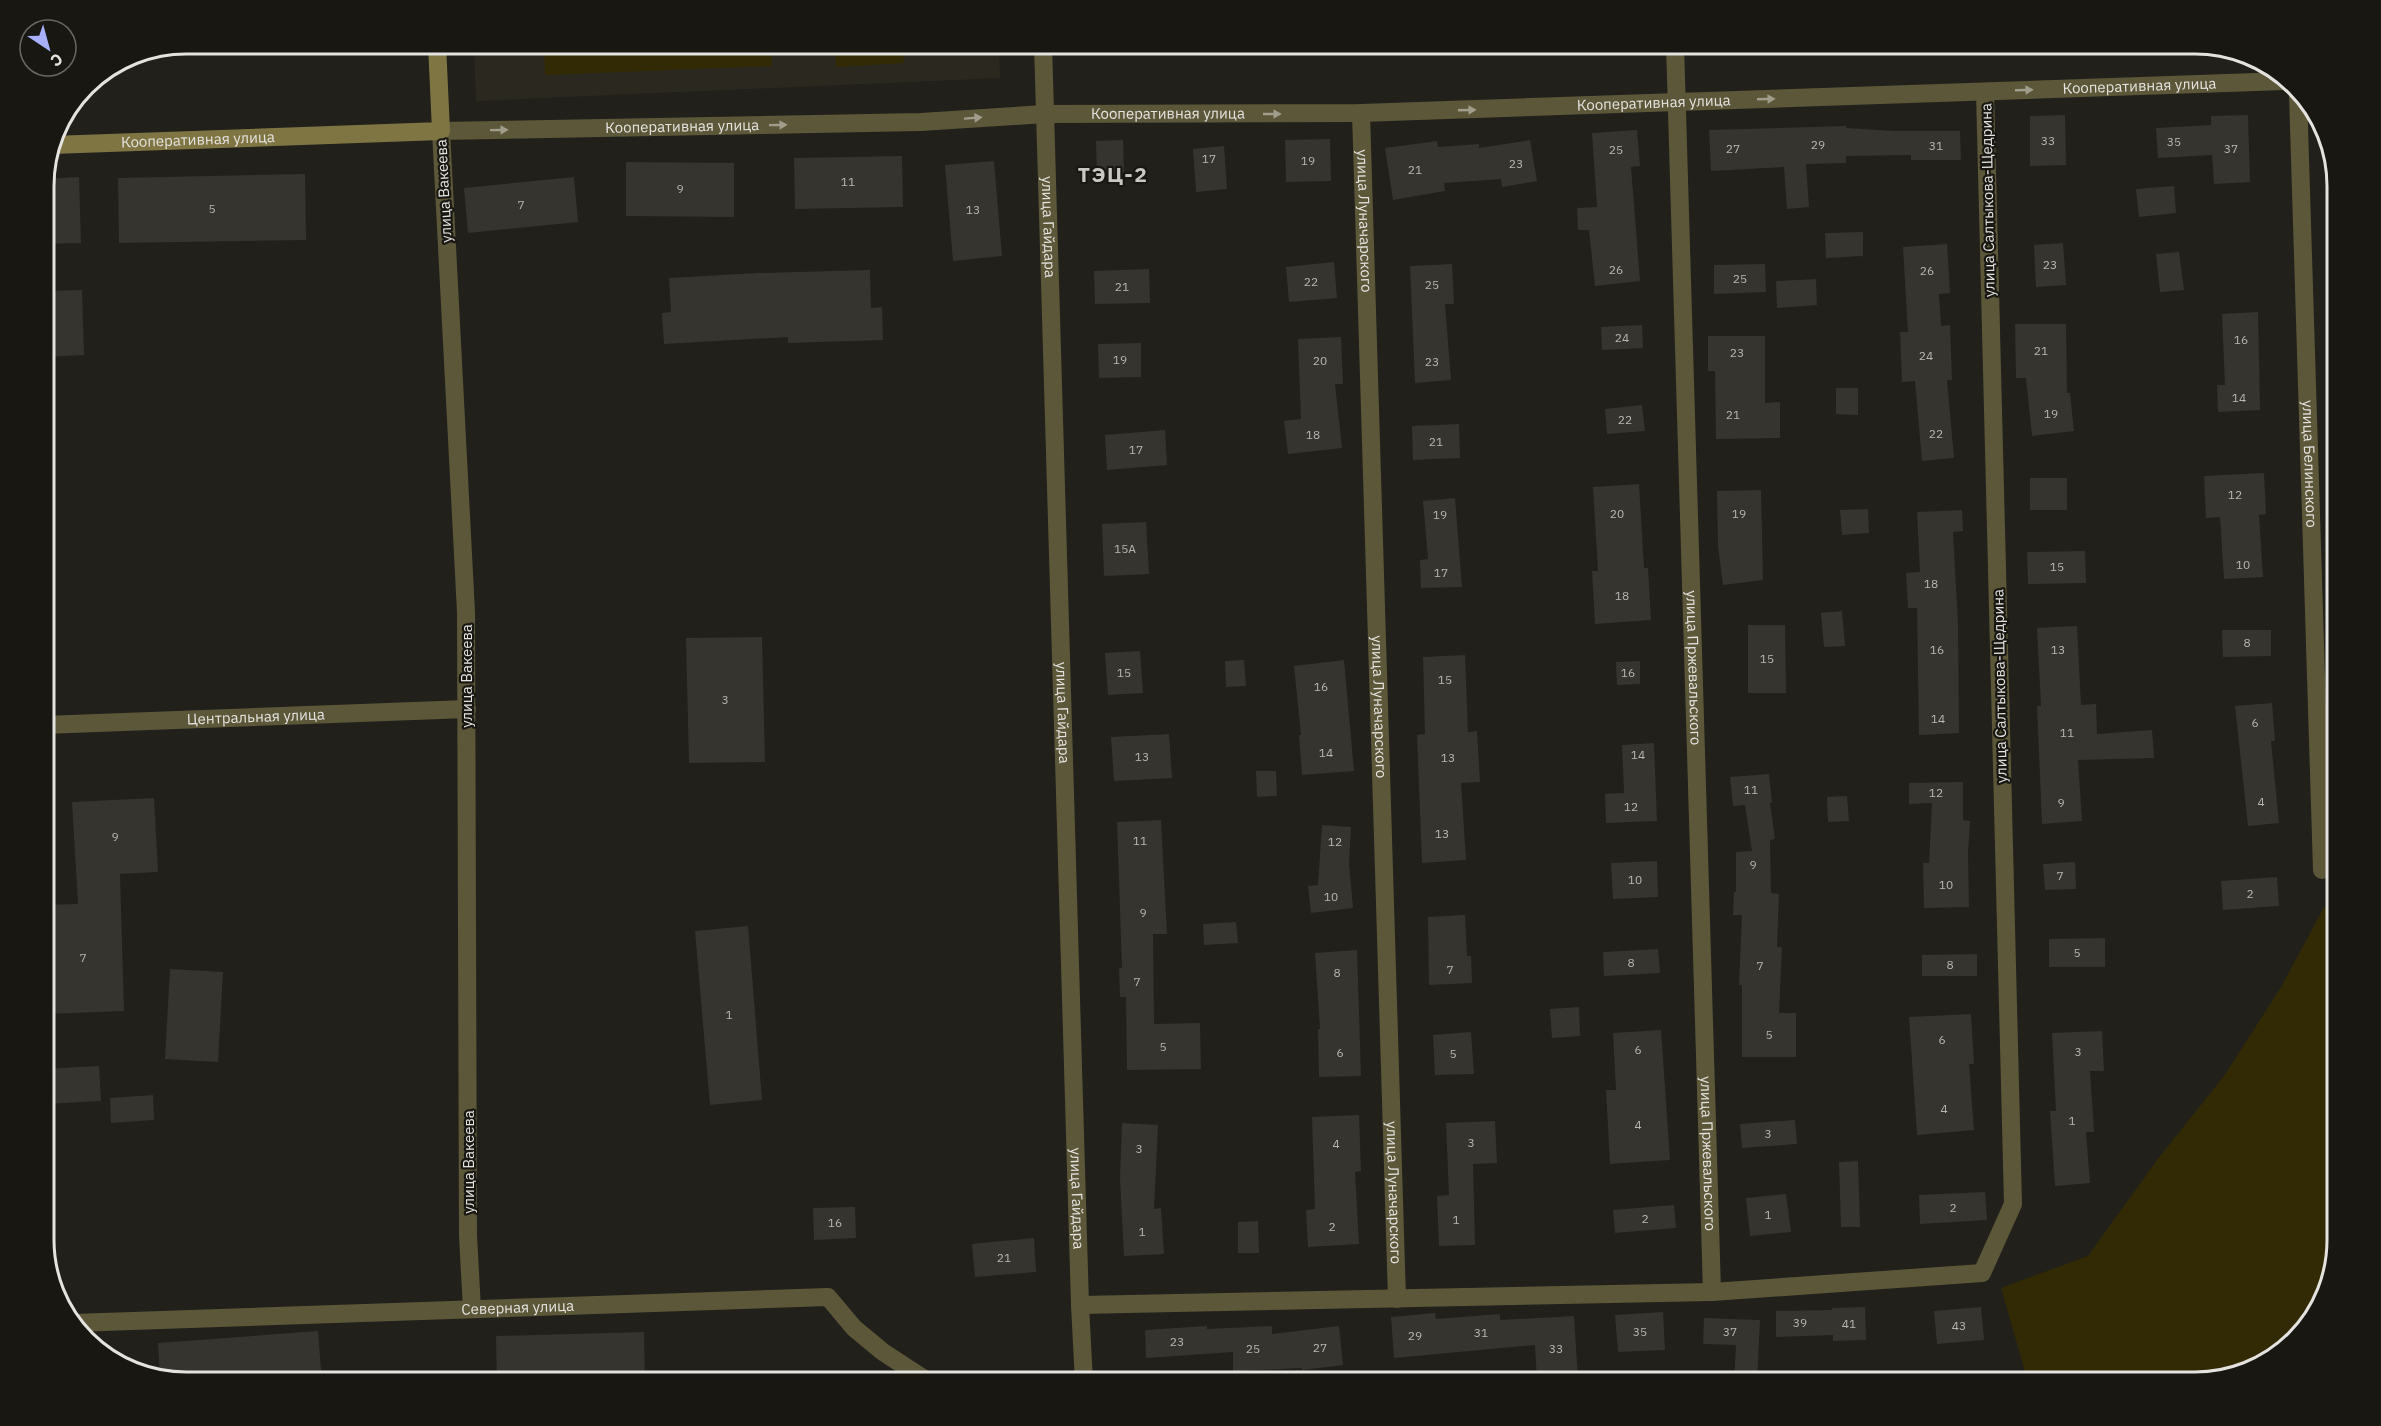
<svg xmlns="http://www.w3.org/2000/svg" width="2381" height="1426" viewBox="0 0 2381 1426" font-family="'IBM Plex Sans',sans-serif">
	<style>
		.built { fill: #2b291f }
		.green { fill: #312a04 }
		.building { fill: #35342f }
		.lines { fill: none; stroke-linecap: round; stroke-linejoin: round }
		.street { stroke: #5c5738; stroke-width: 18 }
		.secondary { stroke: #7f7542; stroke-width: 18 }
		.oneway { fill: #a09d8c }
		.labels { text-anchor: middle; stroke-width: 4.5; stroke-linejoin: round; paint-order: stroke }
		.number-label { font-size: 12px; fill: #b8b7b4 }
		.street-label { font-size: 15px; fill: #e4e3e0; stroke: #181712 }
		.district-label { font-size: 21px; font-weight: bold; letter-spacing: 1.5px; fill: #cac8c2; stroke: #181712 }
		.rim { fill: none; stroke: #e4e3e0; stroke-width: 3 }
	</style>
	<rect width="100%" height="100%" fill="#21201b"/>
	<path class="built" d="M474,44H999L1000,78L476,101Z"/>
	<g class="green">
		<path d="M544,44H771L772,66L545,75Z"/>
		<path d="M835,44H903L904,63L836,67Z"/>
		<path d="M2337,901V1241L2318,1312L2267,1363L2196,1382H2028L2001,1288L2088,1256L2157,1160L2224,1076L2281,987L2324,907Z"/>
	</g>
	<g class="building">
		<path d="M2065,115L2066,165L2030,166V116Z"/>
		<path d="M2248,115L2250,182L2214,184L2212,155L2158,158L2156,128L2211,125V116Z"/>
		<path d="M1846,126V128L1895,131H1960L1961,160H1911V155L1846,156V163L1806,164L1809,207L1787,209L1784,167L1711,171L1709,130Z"/>
		<path d="M1637,130L1640,166L1631,167L1640,281L1595,286L1589,230H1578L1577,208L1597,207L1592,133Z"/>
		<path d="M1330,139L1331,181L1286,182L1285,140Z"/>
		<path d="M1123,140L1124,173L1097,174L1096,141Z"/>
		<path d="M1530,140L1537,181L1502,187L1501,179L1444,183L1445,191L1393,200L1385,148L1437,141L1438,147L1479,144V148Z"/>
		<path d="M1224,146L1227,189L1196,192L1193,149Z"/>
		<path d="M902,156L903,207L795,209L794,158Z"/>
		<path d="M994,161L1002,256L953,261L945,165Z"/>
		<path d="M626,162L734,163V217L626,216Z"/>
		<path d="M305,174L306,240L119,243L118,178Z"/>
		<path d="M79,177L81,243L44,244V179Z"/>
		<path d="M574,177L578,222L468,233L464,188Z"/>
		<path d="M2174,186L2176,213L2139,217L2136,189Z"/>
		<path d="M1863,232V256L1826,258L1825,233Z"/>
		<path d="M2063,243L2066,285L2036,287L2034,245Z"/>
		<path d="M1947,244L1950,293L1939,294L1941,326L1950,325L1952,380H1947L1954,458L1922,461L1915,381L1902,382L1900,332H1908L1903,247Z"/>
		<path d="M2179,252L2184,290L2160,292L2156,254Z"/>
		<path d="M1334,262L1337,298L1289,302L1286,267Z"/>
		<path d="M1452,264L1454,304H1445L1451,380L1415,383L1410,266Z"/>
		<path d="M1765,264L1766,292L1714,294V265Z"/>
		<path d="M1149,269L1150,303L1095,304L1094,271Z"/>
		<path d="M870,270L871,308L882,307L883,340L788,343V337L664,344L662,313L671,312L669,278L758,273Z"/>
		<path d="M1816,279L1817,305L1777,308L1776,281Z"/>
		<path d="M82,290L84,355L44,357V291Z"/>
		<path d="M2258,312L2260,410L2218,412L2217,385H2225L2222,314Z"/>
		<path d="M2015,324H2066L2067,393H2070L2074,431L2032,436L2026,378H2016Z"/>
		<path d="M1642,325L1643,348L1602,350L1601,327Z"/>
		<path d="M1708,336H1765V403L1780,402V438L1716,439L1715,371H1708Z"/>
		<path d="M1341,337L1343,384H1335L1342,448L1288,454L1284,421L1301,419L1298,339Z"/>
		<path d="M1141,343V377L1099,378L1098,344Z"/>
		<path d="M1836,388H1858V415L1836,414Z"/>
		<path d="M1642,405L1645,431L1607,434L1605,409Z"/>
		<path d="M1459,424L1460,458L1413,460L1412,426Z"/>
		<path d="M1165,430L1167,465L1107,470L1105,435Z"/>
		<path d="M2264,473L2266,514L2259,515L2263,577L2224,579L2220,517L2206,518L2204,476Z"/>
		<rect x="2030" y="478" width="37" height="32"/>
		<path d="M1639,484L1644,568H1648L1651,620L1595,624L1592,571H1598L1593,487Z"/>
		<path d="M1761,490L1763,580L1723,585L1718,546L1717,491Z"/>
		<path d="M1455,498L1462,587L1421,588L1420,560L1428,559L1423,501Z"/>
		<path d="M1868,509L1869,533L1842,535L1840,510Z"/>
		<path d="M1962,510L1963,531L1953,532L1958,624L1959,733L1919,735L1917,608H1908L1906,573L1920,572L1917,512Z"/>
		<path d="M1146,522L1149,574L1104,576L1102,524Z"/>
		<path d="M2085,551L2086,583L2028,584L2027,552Z"/>
		<path d="M1842,611L1845,646L1824,647L1821,613Z"/>
		<path d="M1748,625H1785L1786,693H1748Z"/>
		<path d="M2077,626L2081,705L2096,704L2097,734L2152,730L2154,758L2078,760L2082,821L2042,824L2037,706H2041L2037,628Z"/>
		<path d="M2222,630H2271V656L2223,657Z"/>
		<path d="M762,637L765,762L689,763L686,638Z"/>
		<path d="M1140,651L1143,693L1108,695L1105,653Z"/>
		<path d="M1465,655L1468,732L1477,731L1480,782L1461,783L1466,860L1422,863L1417,735L1425,734L1423,657Z"/>
		<path d="M1244,660L1246,686L1226,687L1225,661Z"/>
		<path d="M1344,660L1354,771L1302,775L1299,735H1301L1294,666Z"/>
		<path d="M1640,661V684L1617,685L1616,662Z"/>
		<path d="M2272,703L2275,741H2271L2279,823L2248,826L2235,706Z"/>
		<path d="M1169,734L1172,778L1114,781L1111,737Z"/>
		<path d="M1654,743L1657,821L1606,823L1605,794L1624,793L1622,745Z"/>
		<path d="M1256,771H1276L1277,796L1257,797Z"/>
		<path d="M1769,774L1772,803H1770L1775,839L1770,840L1771,893L1779,894L1777,947H1782L1779,1013H1796V1057H1742V985H1739L1742,915H1733L1734,892H1736V852L1752,851L1745,805L1733,806L1730,777Z"/>
		<path d="M1963,782V820L1970,821L1968,853L1969,907L1924,908L1923,863H1929L1932,803L1909,804V783Z"/>
		<path d="M1847,796L1849,821L1828,822L1827,797Z"/>
		<path d="M154,798L158,872L120,874L124,1011L44,1014V905L78,904L72,802Z"/>
		<path d="M1161,820L1167,934H1153L1154,1024L1200,1023L1201,1069L1127,1070L1126,997H1120L1119,968H1122L1117,822Z"/>
		<path d="M1322,825L1351,827L1349,863L1353,908L1311,913L1308,886L1318,885Z"/>
		<path d="M1657,861L1658,897L1613,899L1611,863Z"/>
		<path d="M2075,862L2076,889L2045,890L2043,864Z"/>
		<path d="M2277,877L2279,906L2223,910L2221,881Z"/>
		<path d="M1465,915L1467,956H1471L1472,983L1429,985L1428,917Z"/>
		<path d="M1236,922L1238,943L1204,945L1203,924Z"/>
		<path d="M748,926L762,1100L710,1105L695,931Z"/>
		<path d="M2105,938V967H2049V939Z"/>
		<path d="M1658,949L1660,973L1604,976L1603,952Z"/>
		<path d="M1357,950L1361,1076L1319,1077L1318,1029H1320L1315,953Z"/>
		<path d="M1977,954V976H1922V955Z"/>
		<path d="M170,969L223,972L218,1062L165,1059Z"/>
		<path d="M1579,1007L1580,1036L1552,1038L1550,1009Z"/>
		<path d="M1971,1014L1974,1064H1969L1974,1130L1917,1135L1909,1017Z"/>
		<path d="M1661,1030L1670,1160L1610,1164L1606,1090H1616L1613,1033Z"/>
		<path d="M2102,1031L2104,1071H2090L2094,1132H2086L2090,1183L2055,1186L2050,1111H2056L2052,1033Z"/>
		<path d="M1471,1032L1474,1074L1435,1075L1433,1035Z"/>
		<path d="M99,1066L101,1101L44,1104V1069Z"/>
		<path d="M153,1095L154,1120L111,1123L110,1098Z"/>
		<path d="M1359,1115L1361,1171L1355,1172L1359,1244L1308,1247L1306,1210L1315,1209L1312,1117Z"/>
		<path d="M1795,1120L1797,1144L1742,1148L1740,1124Z"/>
		<path d="M1495,1121L1497,1163L1473,1164L1475,1245L1439,1246L1437,1196L1449,1195L1446,1123Z"/>
		<path d="M1122,1123L1158,1125L1154,1209L1161,1208L1164,1254L1124,1256L1120,1178Z"/>
		<path d="M1858,1161L1860,1227H1841L1839,1162Z"/>
		<path d="M1985,1192L1987,1220L1920,1224L1919,1195Z"/>
		<path d="M1786,1194L1791,1232L1750,1236L1746,1198Z"/>
		<path d="M1674,1205L1676,1228L1615,1233L1613,1210Z"/>
		<path d="M855,1207L856,1238L814,1240L813,1208Z"/>
		<path d="M1258,1221L1259,1253H1238V1222Z"/>
		<path d="M1034,1238L1036,1272L975,1277L972,1244Z"/>
		<path d="M1865,1307L1866,1340L1833,1341V1335L1776,1337V1311L1832,1310V1308Z"/>
		<path d="M1981,1307L1984,1340L1937,1344L1934,1311Z"/>
		<path d="M1663,1312L1665,1350L1618,1352L1615,1315Z"/>
		<path d="M1435,1313L1436,1319L1500,1314V1320L1574,1316L1578,1379L1537,1381L1535,1345L1394,1358L1391,1317Z"/>
		<path d="M1704,1318L1760,1320L1757,1382H1734L1736,1345L1703,1344Z"/>
		<path d="M1207,1326V1329L1272,1326V1334L1339,1326L1343,1365L1302,1370V1368L1233,1371V1352L1146,1358L1145,1330Z"/>
		<path d="M318,1331L322,1383H186L160,1376L158,1343Z"/>
		<path d="M644,1332L645,1383H497L496,1336Z"/>
	</g>
	<g class="lines">
		<g class="street">
			<path id="s1" d="M1043,44L1080,1305L1084,1382"/>
			<path id="s2" d="M1675,44L1712,1292"/>
			<path id="s3" d="M2298,94L2322,870"/>
			<path id="s4" d="M1361,113L1397,1299"/>
			<path id="s5" d="M44,725L467,709"/>
			<path d="M1080,1305L1712,1292L1982,1273L2013,1204L1985,92"/>
			<path id="s6" d="M472,1309L468,1236L466,612L441,131L921,122L1045,114L1361,113L2285,81"/>
			<path id="s7" d="M74,1323L828,1297L854,1328L883,1352L929,1382"/>
		</g>
		<path class="secondary" id="s8" d="M52,145L441,131L437,44"/>
	</g>
	<defs><path id="oneway-solid" d="M-6-.8H1V-3.2L6.5 0L1 3.2V.8H-6Z" transform="scale(1.5)"/></defs>
	<g class="oneway">
		<use href="#oneway-solid" transform="translate(2024 90) rotate(-2)"/>
		<use href="#oneway-solid" transform="translate(1766 99) rotate(-2)"/>
		<use href="#oneway-solid" transform="translate(1467 110) rotate(-2)"/>
		<use href="#oneway-solid" transform="translate(1272 114)"/>
		<use href="#oneway-solid" transform="translate(973 118) rotate(-4)"/>
		<use href="#oneway-solid" transform="translate(778 125) rotate(-1)"/>
		<use href="#oneway-solid" transform="translate(499 130) rotate(-1)"/>
	</g>
	<g class="labels">
		<g class="number-label">
			<text x="2048" y="145">33</text>
			<text x="2174" y="146">35</text>
			<text x="1818" y="149">29</text>
			<text x="1936" y="150">31</text>
			<text x="1733" y="153">27</text>
			<text x="2231" y="153">37</text>
			<text x="1616" y="154">25</text>
			<text x="1209" y="163">17</text>
			<text x="1308" y="165">19</text>
			<text x="1516" y="168">23</text>
			<text x="1415" y="174">21</text>
			<text x="848" y="186">11</text>
			<text x="680" y="193">9</text>
			<text x="521" y="209">7</text>
			<text x="212" y="213">5</text>
			<text x="973" y="214">13</text>
			<text x="2050" y="269">23</text>
			<text x="1616" y="274">26</text>
			<text x="1927" y="275">26</text>
			<text x="1740" y="283">25</text>
			<text x="1311" y="286">22</text>
			<text x="1432" y="289">25</text>
			<text x="1122" y="291">21</text>
			<text x="1622" y="342">24</text>
			<text x="2241" y="344">16</text>
			<text x="2041" y="355">21</text>
			<text x="1737" y="357">23</text>
			<text x="1926" y="360">24</text>
			<text x="1120" y="364">19</text>
			<text x="1320" y="365">20</text>
			<text x="1432" y="366">23</text>
			<text x="2239" y="402">14</text>
			<text x="2051" y="418">19</text>
			<text x="1733" y="419">21</text>
			<text x="1625" y="424">22</text>
			<text x="1936" y="438">22</text>
			<text x="1313" y="439">18</text>
			<text x="1436" y="446">21</text>
			<text x="1136" y="454">17</text>
			<text x="2235" y="499">12</text>
			<text x="1617" y="518">20</text>
			<text x="1739" y="518">19</text>
			<text x="1440" y="519">19</text>
			<text x="1125" y="553">15А</text>
			<text x="2243" y="569">10</text>
			<text x="2057" y="571">15</text>
			<text x="1441" y="577">17</text>
			<text x="1931" y="588">18</text>
			<text x="1622" y="600">18</text>
			<text x="2247" y="647">8</text>
			<text x="1937" y="654">16</text>
			<text x="2058" y="654">13</text>
			<text x="1767" y="663">15</text>
			<text x="1124" y="677">15</text>
			<text x="1628" y="677">16</text>
			<text x="1445" y="684">15</text>
			<text x="1321" y="691">16</text>
			<text x="725" y="704">3</text>
			<text x="1938" y="723">14</text>
			<text x="2255" y="727">6</text>
			<text x="2067" y="737">11</text>
			<text x="1326" y="757">14</text>
			<text x="1638" y="759">14</text>
			<text x="1142" y="761">13</text>
			<text x="1448" y="762">13</text>
			<text x="1751" y="794">11</text>
			<text x="1936" y="797">12</text>
			<text x="2261" y="806">4</text>
			<text x="2061" y="807">9</text>
			<text x="1631" y="811">12</text>
			<text x="1442" y="838">13</text>
			<text x="115" y="841">9</text>
			<text x="1140" y="845">11</text>
			<text x="1335" y="846">12</text>
			<text x="1753" y="869">9</text>
			<text x="2060" y="880">7</text>
			<text x="1635" y="884">10</text>
			<text x="1946" y="889">10</text>
			<text x="2250" y="898">2</text>
			<text x="1331" y="901">10</text>
			<text x="1143" y="917">9</text>
			<text x="2077" y="957">5</text>
			<text x="83" y="962">7</text>
			<text x="1631" y="967">8</text>
			<text x="1950" y="969">8</text>
			<text x="1760" y="970">7</text>
			<text x="1450" y="974">7</text>
			<text x="1337" y="977">8</text>
			<text x="1137" y="986">7</text>
			<text x="729" y="1019">1</text>
			<text x="1769" y="1039">5</text>
			<text x="1942" y="1044">6</text>
			<text x="1163" y="1051">5</text>
			<text x="1638" y="1054">6</text>
			<text x="2078" y="1056">3</text>
			<text x="1340" y="1057">6</text>
			<text x="1453" y="1058">5</text>
			<text x="1944" y="1113">4</text>
			<text x="2072" y="1125">1</text>
			<text x="1638" y="1129">4</text>
			<text x="1768" y="1138">3</text>
			<text x="1471" y="1147">3</text>
			<text x="1336" y="1148">4</text>
			<text x="1139" y="1153">3</text>
			<text x="1953" y="1212">2</text>
			<text x="1768" y="1219">1</text>
			<text x="1645" y="1223">2</text>
			<text x="1456" y="1224">1</text>
			<text x="835" y="1227">16</text>
			<text x="1332" y="1231">2</text>
			<text x="1142" y="1236">1</text>
			<text x="1004" y="1262">21</text>
			<text x="1800" y="1327">39</text>
			<text x="1849" y="1328">41</text>
			<text x="1959" y="1330">43</text>
			<text x="1640" y="1336">35</text>
			<text x="1730" y="1336">37</text>
			<text x="1481" y="1337">31</text>
			<text x="1415" y="1340">29</text>
			<text x="1177" y="1346">23</text>
			<text x="1320" y="1352">27</text>
			<text x="1253" y="1353">25</text>
			<text x="1556" y="1353">33</text>
		</g>
		<g class="street-label">
			<text dy="5" stroke="none"><textPath href="#s6" startOffset="2878">Кооперативная улица</textPath></text>
			<text dy="5" stroke="none"><textPath href="#s6" startOffset="2392">Кооперативная улица</textPath></text>
			<text dy="5" stroke="none"><textPath href="#s6" startOffset="1906">Кооперативная улица</textPath></text>
			<text dy="5" stroke="none"><textPath href="#s6" startOffset="1420">Кооперативная улица</textPath></text>
			<text dy="5" stroke="none"><textPath href="#s8" startOffset="146">Кооперативная улица</textPath></text>
			<text transform="translate(444 191) rotate(-93)" y="5">улица Вакеева</text>
			<text transform="translate(1988 200) rotate(-91)" y="5">улица Салтыкова-Щедрина</text>
			<text dy="5" stroke="none"><textPath href="#s4" startOffset="108">улица Луначарского</textPath></text>
			<text dy="5" stroke="none"><textPath href="#s1" startOffset="183">улица Гайдара</textPath></text>
			<text dy="5" stroke="none"><textPath href="#s3" startOffset="370">улица Белинского</textPath></text>
			<text dy="5" stroke="none"><textPath href="#s2" startOffset="624">улица Пржевальского</textPath></text>
			<text transform="translate(467 676) rotate(-90)" y="5">улица Вакеева</text>
			<text transform="translate(2000 686) rotate(-91)" y="5">улица Салтыкова-Щедрина</text>
			<text dy="5" stroke="none"><textPath href="#s4" startOffset="594">улица Луначарского</textPath></text>
			<text dy="5" stroke="none"><textPath href="#s1" startOffset="669">улица Гайдара</textPath></text>
			<text dy="5" stroke="none"><textPath href="#s5" startOffset="212">Центральная улица</textPath></text>
			<text dy="5" stroke="none"><textPath href="#s2" startOffset="1110">улица Пржевальского</textPath></text>
			<text transform="translate(469 1162) rotate(-90)" y="5">улица Вакеева</text>
			<text dy="5" stroke="none"><textPath href="#s4" startOffset="1080">улица Луначарского</textPath></text>
			<text dy="5" stroke="none"><textPath href="#s1" startOffset="1155">улица Гайдара</textPath></text>
			<text dy="5" stroke="none"><textPath href="#s7" startOffset="444">Северная улица</textPath></text>
		</g>
		<g class="district-label">
			<text x="1113" y="182">ТЭЦ-2</text>
		</g>
	</g>
	<path d="M0 0H2381V1426H0ZM186 54H2195A132 132 0 0 1 2327 186V1240A132 132 0 0 1 2195 1372H186A132 132 0 0 1 54 1240V186A132 132 0 0 1 186 54Z" fill="#181712" fill-rule="evenodd"/>
	<path class="rim" d="M186 54H2195A132 132 0 0 1 2327 186V1240A132 132 0 0 1 2195 1372H186A132 132 0 0 1 54 1240V186A132 132 0 0 1 186 54Z"/>
	<g transform="translate(48 48) rotate(144)"><circle r="28" fill="#181712" stroke="#6a6964" stroke-width="1.5"/>
	<path d="M0-4.5L10 22L0 15L-10 22Z" fill="#a8b0fc"/>
	<text y="-9" font-size="16" font-weight="bold" text-anchor="middle" fill="#e4e3e0">С</text>
	</g>
</svg>
